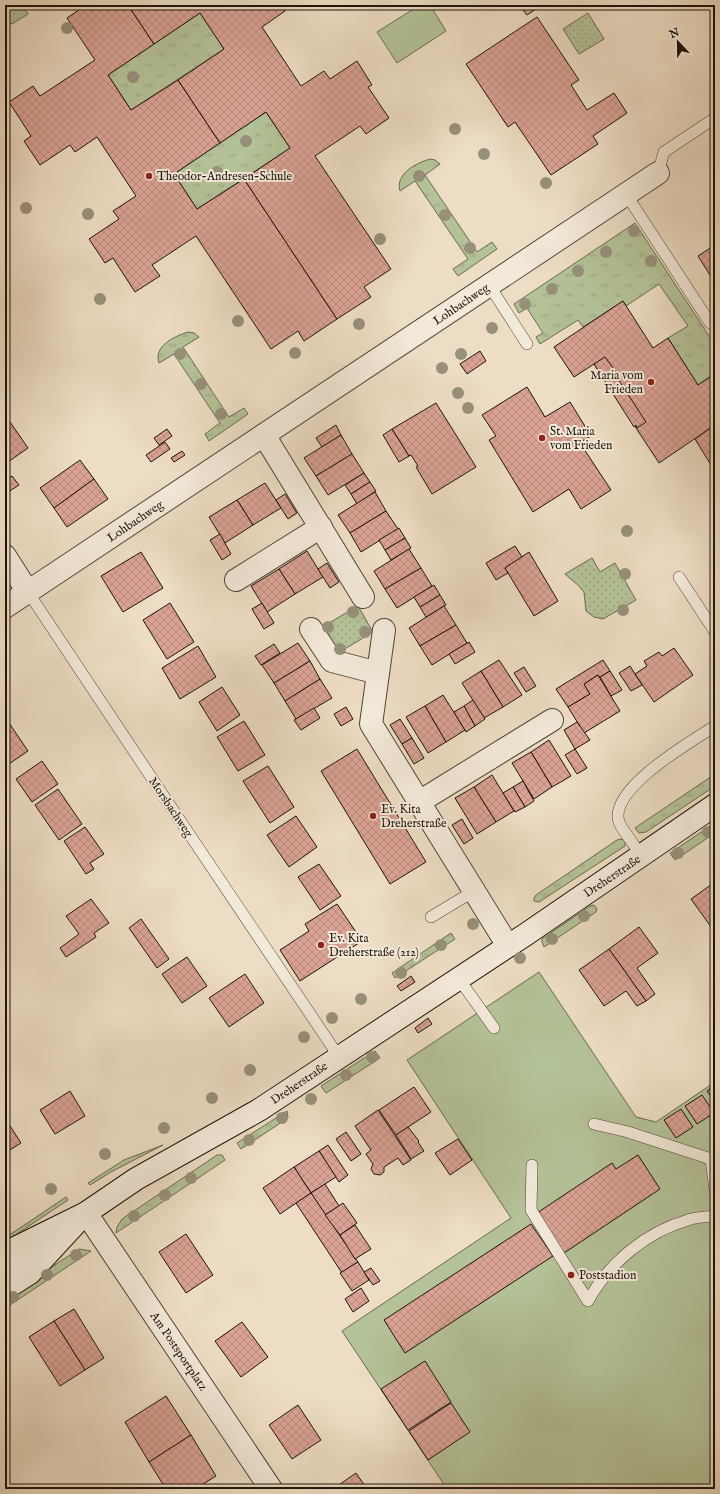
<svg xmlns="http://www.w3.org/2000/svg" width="720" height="1494" viewBox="0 0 720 1494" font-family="'IM FELL English',serif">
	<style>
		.grass { fill: url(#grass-tufts); stroke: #686b52 }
		.park { fill: url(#park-dots); stroke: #686b52 }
		.pitch { fill: #b4c297; stroke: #686b52 }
		.building { fill: url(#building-cross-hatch); stroke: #1c140c }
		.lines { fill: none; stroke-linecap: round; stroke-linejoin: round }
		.lane-casing { stroke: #50463a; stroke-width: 12 }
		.street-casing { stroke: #50463a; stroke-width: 24 }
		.secondary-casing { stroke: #1c140c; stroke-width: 24 }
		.lane { stroke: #f3e9d9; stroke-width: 11 }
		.street { stroke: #f3e9d9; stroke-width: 22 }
		.secondary { stroke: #f3e9d9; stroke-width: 22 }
		.tree { fill: #97907a }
		.poi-dot { fill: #8f2418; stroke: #f3e9d9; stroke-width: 1.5 }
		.labels { text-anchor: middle; stroke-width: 4; stroke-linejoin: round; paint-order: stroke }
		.poi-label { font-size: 12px; fill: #1c140c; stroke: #f3e9d9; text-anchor: start }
		.street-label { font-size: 12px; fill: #1c140c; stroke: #f3e9d9 }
	</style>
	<defs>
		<pattern id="grass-tufts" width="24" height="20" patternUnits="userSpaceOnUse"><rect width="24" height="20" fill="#b4c297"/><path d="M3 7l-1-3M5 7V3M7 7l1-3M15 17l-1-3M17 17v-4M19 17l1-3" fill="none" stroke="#9aa681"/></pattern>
		<pattern id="park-dots" width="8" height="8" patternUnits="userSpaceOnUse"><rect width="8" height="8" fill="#b4c297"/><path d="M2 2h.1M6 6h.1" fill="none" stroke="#9aa681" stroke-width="1.8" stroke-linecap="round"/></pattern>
		<pattern id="building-cross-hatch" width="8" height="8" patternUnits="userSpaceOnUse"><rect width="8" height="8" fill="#daa294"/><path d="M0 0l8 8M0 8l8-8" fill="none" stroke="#ba8b7e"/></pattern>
	</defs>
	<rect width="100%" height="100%" fill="#edddc4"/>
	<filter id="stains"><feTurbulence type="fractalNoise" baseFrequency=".005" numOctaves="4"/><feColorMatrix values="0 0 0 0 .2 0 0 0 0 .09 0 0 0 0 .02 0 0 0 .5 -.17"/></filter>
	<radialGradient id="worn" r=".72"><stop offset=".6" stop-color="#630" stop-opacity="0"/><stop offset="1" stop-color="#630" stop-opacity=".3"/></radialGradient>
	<g class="grass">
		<path d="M200,13L224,49L131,110L108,75Z"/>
		<path d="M266,112L290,148L197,209L174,174Z"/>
		<path d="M430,159L435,160L440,164L425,175L477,252L492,242L497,249L458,276L453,269L468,259L415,181L400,191C395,174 416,163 430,159Z"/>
		<path d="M635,223L715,345V379L712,375L698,385L668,338L688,326L659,284L626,306L623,301L583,327L578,320L540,344L536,337L543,333L527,308L519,313L514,304Z"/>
		<path d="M188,332L194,333L199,337L183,347L229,417L244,408L248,414L209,441L205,434L220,423L174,354L159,363C153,346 175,336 188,332Z"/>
		<path d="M715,774V786L646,832L639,833L635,828Z"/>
		<path d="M715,823V833L675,860L670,853Z"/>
		<path d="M622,839L625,841V846L539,902L534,901V898L536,895L617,840Z"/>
		<path d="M594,905L597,909L596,912L544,947L542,942V939L590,906Z"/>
		<path d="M451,933L455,939L395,978L392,973Z"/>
		<path d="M375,1051L380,1058L326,1093L321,1086Z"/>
		<path d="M287,1111L288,1118L241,1149L237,1143Z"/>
		<path d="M163,1145L111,1172L90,1185L88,1183L124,1160Z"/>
		<path d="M217,1155H222L225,1160L116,1233L117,1227L122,1219Z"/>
		<path d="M66,1197L68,1200L5,1242V1238Z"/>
		<path d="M79,1249L91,1251L10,1305L5,1298Z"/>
	</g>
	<g class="park">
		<path d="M5,5H22L28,14L12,24L5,22Z"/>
		<path d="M588,13L604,39L579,54L563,29Z"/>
		<path d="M592,558L600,572L615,563L636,600L603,619L594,617L586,611L584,592L578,585L565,574Z"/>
		<path d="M358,606L373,632L338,653L322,627Z"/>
	</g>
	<g class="pitch">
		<path d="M420,5H430L446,31L397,63L377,32Z"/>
		<path d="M539,972L636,1117L656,1122L715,1082V1489H447L342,1331L511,1218L407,1060Z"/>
	</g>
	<g class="building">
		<path d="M86,5H128L154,44L108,75L131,110L178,80L220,143L174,174L197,209L244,179L337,319L304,341L298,331L271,349L196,236L152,265L160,276L135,292L113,258L105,263L89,239L119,219L113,211L136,196L97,137L75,152L70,145L40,165L24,141L31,136L9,102L33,86L40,96L95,60L67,18Z"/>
		<path d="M128,5H281L285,11L262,27L301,86L324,71L330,79L357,61L372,85L368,87L389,118L366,134L360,126L315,156L391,269L364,287L371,297L337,319L244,179L290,148L266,112L220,143L178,80L224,49L200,13L154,44Z"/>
		<path d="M519,5H542L527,15Z"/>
		<path d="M537,17L579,80L571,85L587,110L614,93L627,113L593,136L598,144L551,175L515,122L508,127L466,64Z"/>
		<path d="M715,245V283L698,256Z"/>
		<path d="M623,301L653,348L668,338L698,385L713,375L715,379V425L659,463L594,364L574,377L554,347Z"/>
		<path d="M480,351L486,361L467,374L460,364Z"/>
		<path d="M605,357L616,372L614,373L646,422L637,428L636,425L634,427L594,364Z"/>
		<path d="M527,387L545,417L570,402L591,436L580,443L611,490L581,509L569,489L533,512L489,440L496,436L482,415Z"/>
		<path d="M436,403L476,467L432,494L416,467L418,466L411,455L409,456L392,429Z"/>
		<path d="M10,422L28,448L5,464V425Z"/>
		<path d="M336,425L341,435L322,447L316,438Z"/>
		<path d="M715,425V462L711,465L695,439Z"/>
		<path d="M167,429L172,436L159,445L154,438Z"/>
		<path d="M392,429L409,456L399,462L383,435Z"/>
		<path d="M341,435L352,454L316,476L304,458Z"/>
		<path d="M165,442L170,449L151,462L146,455Z"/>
		<path d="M182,451L185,455L174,462L171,458Z"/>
		<path d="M352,454L364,473L328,495L316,476Z"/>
		<path d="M80,460L94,479L54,508L40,488Z"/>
		<path d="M364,473L370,482L351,494L345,485Z"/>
		<path d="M12,476L19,485L5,494V481Z"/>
		<path d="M94,479L108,499L67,527L54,508Z"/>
		<path d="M370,482L376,491L357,504L351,494Z"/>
		<path d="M265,483L281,508L253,525L237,500Z"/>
		<path d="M375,492L386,511L350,533L338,515Z"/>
		<path d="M285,494L297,513L288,519L276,500Z"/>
		<path d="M237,500L253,525L225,543L209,517Z"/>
		<path d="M386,511L398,529L361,552L350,533Z"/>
		<path d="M399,528L405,538L385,550L379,540Z"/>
		<path d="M220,534L231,554L222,560L210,540Z"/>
		<path d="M405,538L411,548L391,560L385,550Z"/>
		<path d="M515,546L522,557L505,568L508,573L496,580L486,563Z"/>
		<path d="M409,549L421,568L385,589L374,571Z"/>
		<path d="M307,551L323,577L295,594L279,569Z"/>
		<path d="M141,552L163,588L123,612L101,576Z"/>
		<path d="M529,552L558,601L534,616L505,568Z"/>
		<path d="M327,563L339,582L330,588L318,569Z"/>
		<path d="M421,568L432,586L397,608L385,589Z"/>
		<path d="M279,569L295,594L267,612L251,586Z"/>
		<path d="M434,585L440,595L420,607L414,597Z"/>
		<path d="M440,595L446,605L426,617L420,607Z"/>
		<path d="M170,603L194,642L167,659L143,620Z"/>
		<path d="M262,603L274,623L264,629L252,609Z"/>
		<path d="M444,606L456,625L420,646L409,628Z"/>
		<path d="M456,625L467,643L432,665L420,646Z"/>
		<path d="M469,642L475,652L455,664L449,654Z"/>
		<path d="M298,643L310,661L274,683L262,665Z"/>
		<path d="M274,644L280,653L261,665L255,656Z"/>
		<path d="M198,646L216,677L180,699L162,668Z"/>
		<path d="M674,648L693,675L654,702L635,674L647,666L644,661L659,652L662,656Z"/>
		<path d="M499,660L522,695L503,707L481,671Z"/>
		<path d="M603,660L610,671L600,677L598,675L584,684L590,694L568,707L556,689Z"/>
		<path d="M310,661L320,679L285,701L274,683Z"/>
		<path d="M630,666L642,685L631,691L619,673Z"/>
		<path d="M524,667L536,686L526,692L514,673Z"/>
		<path d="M481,671L503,707L484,718L462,683Z"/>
		<path d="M610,671L622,690L611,696L600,677Z"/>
		<path d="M598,675L620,711L584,733L568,707L590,694L584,684Z"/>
		<path d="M320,679L332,698L296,719L285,701Z"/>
		<path d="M222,687L240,715L217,731L199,702Z"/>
		<path d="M443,695L465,730L446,742L425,706Z"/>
		<path d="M473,700L485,719L475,726L464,706Z"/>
		<path d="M425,706L446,742L428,753L406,717Z"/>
		<path d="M464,706L475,726L466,732L454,712Z"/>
		<path d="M346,707L353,719L341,726L334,714Z"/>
		<path d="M314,708L320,718L301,730L294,720Z"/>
		<path d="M5,717L28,751L6,766L5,765Z"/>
		<path d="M400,719L412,738L402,744L390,725Z"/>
		<path d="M244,721L265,755L238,771L217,737Z"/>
		<path d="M577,722L590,740L575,749L564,730Z"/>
		<path d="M412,738L424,758L414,764L402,744Z"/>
		<path d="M549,740L571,776L552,787L531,752Z"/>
		<path d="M357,749L426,862L390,884L321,771Z"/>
		<path d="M575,749L587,768L577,774L565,755Z"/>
		<path d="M531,752L552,787L534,799L512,763Z"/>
		<path d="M42,761L58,784L32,802L16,779Z"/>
		<path d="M268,766L294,807L270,823L243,781Z"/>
		<path d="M492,775L514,811L496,822L474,787Z"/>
		<path d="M523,781L534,801L525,807L513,787Z"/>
		<path d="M474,787L496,822L477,834L455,798Z"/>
		<path d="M513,787L525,807L515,812L503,793Z"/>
		<path d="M58,789L82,824L59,840L35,805Z"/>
		<path d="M296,816L317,847L289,867L267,835Z"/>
		<path d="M462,819L473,838L464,844L452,825Z"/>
		<path d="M85,827L104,854L90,863L94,869L86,874L64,841Z"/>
		<path d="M319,864L341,896L320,910L298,877Z"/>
		<path d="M715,882V930L714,931L691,899Z"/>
		<path d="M91,899L109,923L94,933L96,937L66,957L60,948L79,934L66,916Z"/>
		<path d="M337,904L362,941L300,981L280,950L309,931L305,924Z"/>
		<path d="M141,919L169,959L157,968L129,928Z"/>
		<path d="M639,927L658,953L637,968L655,994L646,1001L609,949Z"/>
		<path d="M609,949L646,1001L637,1006L626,991L604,1006L579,970Z"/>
		<path d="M187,957L207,986L182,1003L162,974Z"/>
		<path d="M245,974L264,1003L229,1027L209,998Z"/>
		<path d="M411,976L415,982L401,991L397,986Z"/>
		<path d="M428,1018L432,1024L418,1033L415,1028Z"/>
		<path d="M715,1085V1102L707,1091Z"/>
		<path d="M414,1087L431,1112L396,1135L379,1110Z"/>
		<path d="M70,1091L85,1116L55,1134L40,1110Z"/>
		<path d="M702,1095L714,1113L697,1124L685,1106Z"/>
		<path d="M681,1109L693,1127L676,1138L664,1120Z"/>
		<path d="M378,1110L411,1160L403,1165L398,1158L384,1167V1172L380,1175L374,1174L371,1169L373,1164L366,1154L371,1150L355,1126Z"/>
		<path d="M5,1118L21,1143L5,1153Z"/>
		<path d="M408,1127L419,1141L418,1142L424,1151L411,1159L396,1135Z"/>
		<path d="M346,1132L361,1154L351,1161L336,1139Z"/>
		<path d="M458,1139L472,1160L450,1175L435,1153Z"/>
		<path d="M328,1145L348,1175L339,1182L319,1151Z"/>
		<path d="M319,1151L336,1177L311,1193L294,1167Z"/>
		<path d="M638,1155L660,1189L564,1253L537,1213L612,1163L616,1169Z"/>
		<path d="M294,1167L311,1193L280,1214L263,1188Z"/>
		<path d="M325,1184L339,1206L325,1215L311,1193Z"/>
		<path d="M311,1193L358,1262L342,1273L296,1203Z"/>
		<path d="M343,1203L357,1223L340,1235L325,1215Z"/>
		<path d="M531,1224L553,1256L405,1353L384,1320Z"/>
		<path d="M355,1225L371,1249L355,1259L340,1235Z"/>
		<path d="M186,1234L213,1275L186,1293L159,1252Z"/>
		<path d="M358,1262L369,1280L352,1291L340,1273Z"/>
		<path d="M371,1268L380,1281L373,1285L364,1272Z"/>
		<path d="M361,1288L369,1301L353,1312L345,1299Z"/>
		<path d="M74,1309L104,1358L85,1370L54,1321Z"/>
		<path d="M54,1321L85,1370L60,1386L29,1337Z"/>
		<path d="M242,1322L268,1357L241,1377L215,1341Z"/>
		<path d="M425,1361L451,1402L408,1430L381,1389Z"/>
		<path d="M166,1396L191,1435L149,1462L125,1422Z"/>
		<path d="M451,1403L470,1432L428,1460L409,1431Z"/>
		<path d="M298,1405L321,1440L292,1459L269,1425Z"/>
		<path d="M191,1435L216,1476L195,1489H166L149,1462Z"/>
		<path d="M356,1473L367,1489H333Z"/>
	</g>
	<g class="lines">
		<g class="lane-casing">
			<g id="lane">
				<path d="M658,173L664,152L715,118"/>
				<path d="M626,194L710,323"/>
				<path d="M489,285L527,344"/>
				<path d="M679,577L715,632"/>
				<path d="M28,592L163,795L339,1057"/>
				<path d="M641,855C636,847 622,830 619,822C608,789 692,741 715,726"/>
				<path d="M431,917L474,891"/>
				<path d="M459,979L494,1028"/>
				<path d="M594,1124L628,1132L711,1159L715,1156"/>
				<path d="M711,1159L715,1190"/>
				<path d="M532,1165L531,1210L588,1301C609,1263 646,1232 688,1220C696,1217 706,1217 715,1216"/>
			</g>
		</g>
		<g class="street-casing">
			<g id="street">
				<path d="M264,435L363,597"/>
				<path d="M5,556L28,592"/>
				<path d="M236,580L321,527"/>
				<path d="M5,607L658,173"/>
				<path d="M311,629L332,661L378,673"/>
				<path d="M384,630L371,724L508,946"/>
				<path d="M419,802L552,720"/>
				<path d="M5,1274L86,1213L271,1489"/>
			</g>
		</g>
		<g class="secondary-casing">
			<g id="secondary">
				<path d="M5,1253L86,1213L136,1179L259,1110L525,935L715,805"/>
				<path d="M5,1289L30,1273L77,1222"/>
			</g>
		</g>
		<use href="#lane" class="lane"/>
		<use href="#street" class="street"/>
		<use href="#secondary" class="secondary"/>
	</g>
	<g class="tree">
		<circle cx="67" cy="28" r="6"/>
		<circle cx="133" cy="77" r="6"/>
		<circle cx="455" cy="129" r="6"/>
		<circle cx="246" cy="141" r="6"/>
		<circle cx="484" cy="154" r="6"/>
		<circle cx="217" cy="172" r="6"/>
		<circle cx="419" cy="176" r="6"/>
		<circle cx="546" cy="183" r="6"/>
		<circle cx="26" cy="208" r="6"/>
		<circle cx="88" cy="214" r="6"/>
		<circle cx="445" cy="215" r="6"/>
		<circle cx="634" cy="231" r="6"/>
		<circle cx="380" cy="239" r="6"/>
		<circle cx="470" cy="248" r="6"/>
		<circle cx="606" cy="252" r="6"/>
		<circle cx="651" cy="261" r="6"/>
		<circle cx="578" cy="271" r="6"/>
		<circle cx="552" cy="289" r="6"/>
		<circle cx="100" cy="299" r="6"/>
		<circle cx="525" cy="304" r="6"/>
		<circle cx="238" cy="321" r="6"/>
		<circle cx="359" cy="324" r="6"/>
		<circle cx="492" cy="328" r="6"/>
		<circle cx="295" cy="353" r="6"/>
		<circle cx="180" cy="354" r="6"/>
		<circle cx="461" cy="354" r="6"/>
		<circle cx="442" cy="368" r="6"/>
		<circle cx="201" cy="384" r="6"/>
		<circle cx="458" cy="393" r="6"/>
		<circle cx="468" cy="408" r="6"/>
		<circle cx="221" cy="414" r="6"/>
		<circle cx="627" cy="531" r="6"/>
		<circle cx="625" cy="574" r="6"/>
		<circle cx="623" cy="610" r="6"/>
		<circle cx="353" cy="612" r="6"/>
		<circle cx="328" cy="627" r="6"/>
		<circle cx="365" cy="632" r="6"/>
		<circle cx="340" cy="649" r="6"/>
		<circle cx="708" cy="832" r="6"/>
		<circle cx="678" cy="853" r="6"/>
		<circle cx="584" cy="916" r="6"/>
		<circle cx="473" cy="924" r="6"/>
		<circle cx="552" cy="939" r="6"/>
		<circle cx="441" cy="945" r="6"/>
		<circle cx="520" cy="958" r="6"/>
		<circle cx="401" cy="973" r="6"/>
		<circle cx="361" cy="999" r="6"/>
		<circle cx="332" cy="1018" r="6"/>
		<circle cx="304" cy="1037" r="6"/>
		<circle cx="372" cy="1057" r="6"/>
		<circle cx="250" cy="1070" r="6"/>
		<circle cx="346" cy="1075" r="6"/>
		<circle cx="212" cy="1098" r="6"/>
		<circle cx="311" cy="1099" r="6"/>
		<circle cx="282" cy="1118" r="6"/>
		<circle cx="164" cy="1128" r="6"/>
		<circle cx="249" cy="1140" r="6"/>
		<circle cx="105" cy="1154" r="6"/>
		<circle cx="191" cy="1178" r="6"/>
		<circle cx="51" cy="1189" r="6"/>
		<circle cx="165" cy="1195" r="6"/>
		<circle cx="134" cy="1216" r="6"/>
		<circle cx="76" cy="1255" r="6"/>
		<circle cx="47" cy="1275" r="6"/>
		<circle cx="13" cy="1297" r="6"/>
	</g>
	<g class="poi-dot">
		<circle cx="149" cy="176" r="4"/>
		<circle cx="651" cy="382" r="4"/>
		<circle cx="542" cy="438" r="4"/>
		<circle cx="373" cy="816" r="4"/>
		<circle cx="321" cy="945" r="4"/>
		<circle cx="571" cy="1275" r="4"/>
	</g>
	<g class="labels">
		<g class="poi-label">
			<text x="157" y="180">Theodor-Andresen-Schule</text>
			<text x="643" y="379" text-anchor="end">Maria vom<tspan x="643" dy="14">Frieden</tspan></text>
			<text x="550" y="435">St. Maria<tspan x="550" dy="14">vom Frieden</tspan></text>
			<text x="381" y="813">Ev. Kita<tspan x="381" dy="14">Dreherstraße</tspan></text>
			<text x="329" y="942">Ev. Kita<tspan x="329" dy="14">Dreherstraße (212)</tspan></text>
			<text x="579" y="1279">Poststadion</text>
		</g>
		<g class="street-label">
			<text transform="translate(461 304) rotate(-34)" y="4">Lohbachweg</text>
			<text transform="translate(135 521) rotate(-34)" y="4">Lohbachweg</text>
			<text transform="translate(171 807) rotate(56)" y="4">Morsbachweg</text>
			<text transform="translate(612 876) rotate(-34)" y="4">Dreherstraße</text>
			<text transform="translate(299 1083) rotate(-34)" y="4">Dreherstraße</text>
			<text transform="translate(179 1351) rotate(56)" y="4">Am Postsportplatz</text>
		</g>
	</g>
	<rect width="720" height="1494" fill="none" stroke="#edddc4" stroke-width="20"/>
	<rect x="6" y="6" width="708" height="1482" fill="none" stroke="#1c140c" stroke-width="2"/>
	<rect x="10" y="10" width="700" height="1474" fill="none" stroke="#1c140c"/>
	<g transform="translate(678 42) rotate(338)" stroke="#f3e9d9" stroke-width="3" paint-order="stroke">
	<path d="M0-3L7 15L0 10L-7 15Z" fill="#1c140c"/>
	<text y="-6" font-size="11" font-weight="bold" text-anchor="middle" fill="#1c140c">N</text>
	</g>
	<rect width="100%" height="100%" filter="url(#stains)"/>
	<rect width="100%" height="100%" fill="url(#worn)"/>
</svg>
